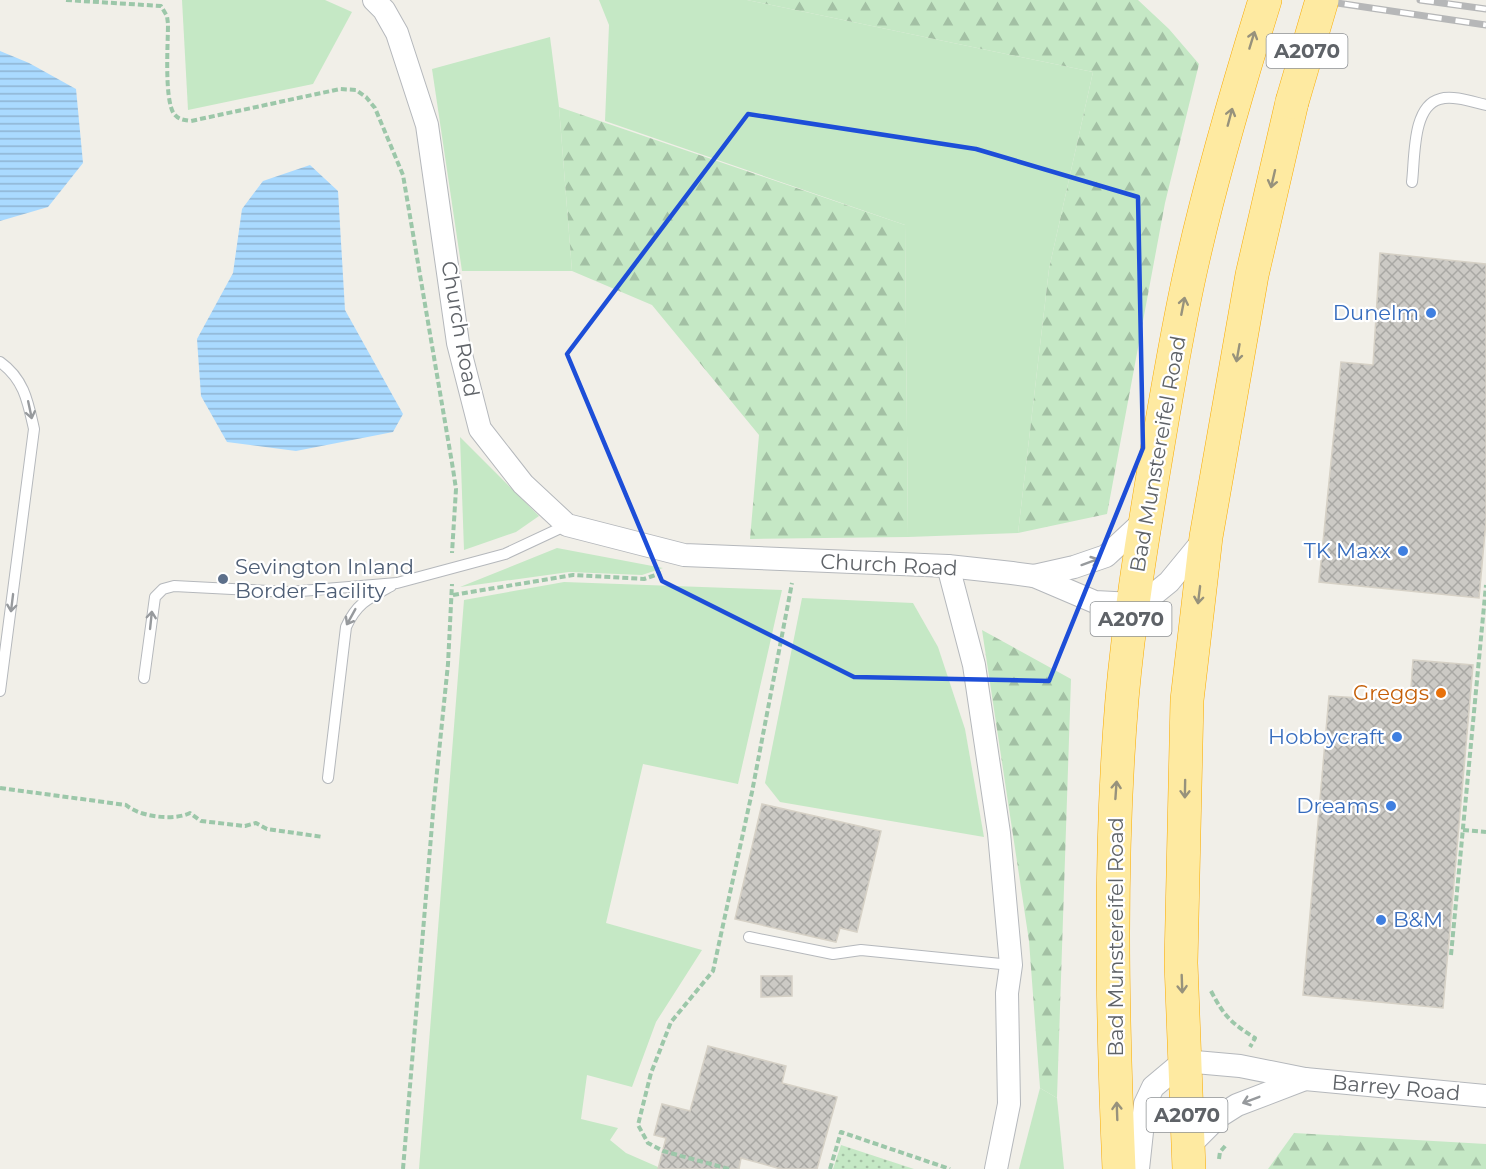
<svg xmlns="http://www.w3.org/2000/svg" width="1486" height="1169" viewBox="0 0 1486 1169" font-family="Montserrat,sans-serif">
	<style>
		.grass { fill: #c5e8c5 }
		.forest { fill: url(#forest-firs) }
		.garden { fill: url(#garden-dots) }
		.water { fill: url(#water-rules) }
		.building { fill: url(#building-cross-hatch); stroke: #d6d1c6; stroke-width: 1.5 }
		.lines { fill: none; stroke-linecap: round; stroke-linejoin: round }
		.service-casing { stroke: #b5b8bc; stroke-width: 12 }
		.minor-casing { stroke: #b5b8bc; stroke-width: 24 }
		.trunk-casing { stroke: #f9ab00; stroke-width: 34 }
		.path { stroke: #9cc7a9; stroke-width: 4; stroke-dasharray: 6 3; stroke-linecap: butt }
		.service { stroke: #fff; stroke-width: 10 }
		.minor { stroke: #fff; stroke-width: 22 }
		.trunk { stroke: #feeaa1; stroke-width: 33 }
		.rail-casing { stroke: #b6b7b8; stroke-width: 7 }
		.rail { stroke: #fff; stroke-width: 4.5; stroke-dasharray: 14; stroke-linecap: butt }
		.trunk-bridge-casing { stroke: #f9ab00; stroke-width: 34; stroke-linecap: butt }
		.trunk-bridge { stroke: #feeaa1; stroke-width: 33 }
		.oneway { stroke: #97927c }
		.oneway2 { stroke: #979a9d }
		.marked { fill: none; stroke: #1d4ed8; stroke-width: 4.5; stroke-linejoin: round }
		.shop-dot { fill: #3f7fe0; stroke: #fff; stroke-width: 2 }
		.service-dot { fill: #5c6f8a; stroke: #fff; stroke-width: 2 }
		.food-dot { fill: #e8710a; stroke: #fff; stroke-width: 2 }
		.labels { text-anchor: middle; stroke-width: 4.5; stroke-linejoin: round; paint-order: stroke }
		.shield { fill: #fff; stroke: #8f9295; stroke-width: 1.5 }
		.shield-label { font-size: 20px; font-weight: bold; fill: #5f6368 }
		.shop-label { font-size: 21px; fill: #366cbe; stroke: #fff; text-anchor: end }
		.street-label { font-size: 21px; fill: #5f6368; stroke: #fff }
		.service-label { font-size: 21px; fill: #4e5e75; stroke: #fff; text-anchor: start }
		.food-label { font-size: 21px; fill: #c56008; stroke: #fff; text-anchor: end }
	</style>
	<defs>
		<pattern id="forest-firs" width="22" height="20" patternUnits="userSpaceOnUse" patternTransform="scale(1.5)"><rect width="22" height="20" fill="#c5e8c5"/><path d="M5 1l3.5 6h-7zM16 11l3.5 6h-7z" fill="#a3c0a4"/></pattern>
		<pattern id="garden-dots" width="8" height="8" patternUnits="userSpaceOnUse" patternTransform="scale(1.5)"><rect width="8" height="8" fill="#c5e8c5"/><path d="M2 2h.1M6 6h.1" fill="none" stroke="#a3c0a4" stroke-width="1.8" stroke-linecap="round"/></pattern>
		<pattern id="water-rules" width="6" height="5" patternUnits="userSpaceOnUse" patternTransform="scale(1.5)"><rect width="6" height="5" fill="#aadaff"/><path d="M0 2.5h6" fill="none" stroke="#8eb4d2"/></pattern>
		<pattern id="building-cross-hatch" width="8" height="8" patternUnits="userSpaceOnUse" patternTransform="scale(1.5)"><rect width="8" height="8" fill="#cccac5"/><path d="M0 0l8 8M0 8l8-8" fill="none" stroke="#a9a8a4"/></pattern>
	</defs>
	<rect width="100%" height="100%" fill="#f1efe8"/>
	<g class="grass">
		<path d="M182,0H325L352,12L313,84L188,110Z"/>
		<path d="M599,0H747L1093,72L1049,269L1018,533L908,537L905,225L605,121L609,25Z"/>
		<path d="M550,37L559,107L572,271H462L432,69Z"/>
		<path d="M460,437L539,516L516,532L464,550Z"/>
		<path d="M557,548L663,568L642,575L569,572L460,587Z"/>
		<path d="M564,582L782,590L738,784L643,764L606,923L702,950L656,1022L632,1087L587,1075L581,1119L618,1128L610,1140L626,1153L658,1167V1169H419L464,600Z"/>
		<path d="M802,598L913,603L938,647L965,729L984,837L780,802L765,783Z"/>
		<path d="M1040,1088L1057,1098L1064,1169H1019Z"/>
	</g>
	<g class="forest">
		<path d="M747,0H1138L1169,29L1199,64L1165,203L1107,514L1018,533L1049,269L1093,72Z"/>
		<path d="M559,107L905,225L908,537L750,539L759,435L652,305L572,271Z"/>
		<path d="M982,630L1071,679L1057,1098L1040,1088L1029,941Z"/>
		<path d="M1294,1133L1486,1144V1169H1268Z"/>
	</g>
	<path class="garden" d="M841,1145L914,1169H833Z"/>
	<g class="water">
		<path d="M0,51L29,63L76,89L83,163L48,207L0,221Z"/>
		<path d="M310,165L338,191L345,310L403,414L393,432L296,451L227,442L201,396L197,339L233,273L242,209L263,181Z"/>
	</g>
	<g class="building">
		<path d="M1380,253L1486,264V521L1479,598L1319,582L1341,362L1373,365Z"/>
		<path d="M1413,660L1473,665L1443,1008L1303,995L1329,696L1410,701Z"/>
		<path d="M762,804L881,831L857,932L840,928L836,942L735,919Z"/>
		<path d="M761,976H792V996L761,997Z"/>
		<path d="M708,1046L786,1066L782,1083L837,1097L817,1169H781L741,1158L739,1169H658L666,1138L654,1135L662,1104L690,1111Z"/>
	</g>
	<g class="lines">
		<g class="service-casing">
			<g id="service">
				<path d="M1412,182C1415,158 1412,106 1440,99C1453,95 1473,102 1486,105"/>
				<path d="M0,362C24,379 28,402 34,429L0,691"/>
				<path d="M144,678L155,597L163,589L174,586L289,592L397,583L505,554L567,525"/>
				<path d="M328,778L346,627C357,603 369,598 391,586"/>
				<path d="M749,937L833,954L861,950L1011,965"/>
			</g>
		</g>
		<g class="minor-casing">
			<g id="minor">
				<path d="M374,0L384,10L397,33L427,125L458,343L480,429L523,484L567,525L684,555L948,566L1012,573L1034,576L1095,602L1133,604L1153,595L1169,582L1206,537"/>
				<path d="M948,566L974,665L999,833L1011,965L1007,993L1009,1104L996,1169"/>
				<path d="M1034,576L1074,567L1106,556L1145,520"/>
				<path d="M1188,1147L1218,1117L1237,1105L1305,1079"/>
				<path d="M1138,1169L1145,1104L1153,1087L1184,1061L1240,1066L1305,1079L1486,1096"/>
			</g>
		</g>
		<g class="trunk-casing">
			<g id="trunk">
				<path d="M1119,1169C1112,1012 1109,855 1122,699C1129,620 1142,541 1155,463C1166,397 1177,330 1192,264C1212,175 1238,87 1265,0"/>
				<path d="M1189,1169L1181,963L1187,700L1206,537L1252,275L1292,102"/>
			</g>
		</g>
		<g class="path">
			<path d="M66,0L161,6L167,16L168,24C168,44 164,99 174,114C179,120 184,120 191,121L340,89L356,90L366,97L375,108L403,175L453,469L456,489L452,553"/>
			<path d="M453,595L573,575L644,579L661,573"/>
			<path d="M0,788L126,805C140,817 174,821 190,813L201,821L245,826L256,823L267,829L323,837"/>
			<path d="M1463,830L1486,832"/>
			<path d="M1451,955L1486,585"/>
			<path d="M1211,991C1224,1016 1231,1023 1255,1038L1250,1047"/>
			<path d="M1219,1159L1220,1152L1226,1145"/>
			<path d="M403,1169L434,801L448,664L452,584"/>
			<path d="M729,1169L663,1151L648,1143L638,1125L651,1073L671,1022L713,971L752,792L792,583"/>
			<path d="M830,1169L841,1132L950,1169"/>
		</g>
		<use href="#service" class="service"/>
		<use href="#minor" class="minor"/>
		<use href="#trunk" class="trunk"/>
		<g class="rail-casing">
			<g id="rail">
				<path d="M1317,0L1486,25"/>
				<path d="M1420,0L1486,9"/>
			</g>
		</g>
		<use href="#rail" class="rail"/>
		<g class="trunk-bridge-casing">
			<path id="trunk-bridge" d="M1292,102L1322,0"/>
		</g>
		<use href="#trunk-bridge" class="trunk-bridge"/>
	</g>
	<defs><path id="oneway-shaft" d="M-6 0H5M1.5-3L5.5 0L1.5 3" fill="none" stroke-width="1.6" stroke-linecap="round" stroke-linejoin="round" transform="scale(1.5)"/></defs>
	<g class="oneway">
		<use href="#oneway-shaft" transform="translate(1252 40) rotate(-73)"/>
		<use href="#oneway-shaft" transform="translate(1230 117) rotate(-75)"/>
		<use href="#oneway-shaft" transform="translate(1273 179) rotate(103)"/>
		<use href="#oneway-shaft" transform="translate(1183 306) rotate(-79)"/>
		<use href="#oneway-shaft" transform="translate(1238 353) rotate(100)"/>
		<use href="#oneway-shaft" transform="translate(1199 595) rotate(97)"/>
		<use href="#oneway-shaft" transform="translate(1185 789) rotate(91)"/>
		<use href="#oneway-shaft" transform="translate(1116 790) rotate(-86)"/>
		<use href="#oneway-shaft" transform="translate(1182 984) rotate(88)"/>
		<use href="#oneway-shaft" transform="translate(1117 1111) rotate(-92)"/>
	</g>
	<g class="oneway2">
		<use href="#oneway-shaft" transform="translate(30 410) rotate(78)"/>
		<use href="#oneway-shaft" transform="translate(1090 562) rotate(-20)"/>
		<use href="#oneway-shaft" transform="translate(12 603) rotate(97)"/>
		<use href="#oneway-shaft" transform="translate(351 617) rotate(119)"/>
		<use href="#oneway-shaft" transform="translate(151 620) rotate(-84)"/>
		<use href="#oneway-shaft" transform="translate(1251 1100) rotate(159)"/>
	</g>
	<path class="marked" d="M748,114L976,149L1138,197L1143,448L1049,681L854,677L662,581L567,354Z"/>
	<g class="shop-dot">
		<circle cx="1431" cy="313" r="6"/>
		<circle cx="1403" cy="551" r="6"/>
		<circle cx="1397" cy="737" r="6"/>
		<circle cx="1391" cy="806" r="6"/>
		<circle cx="1381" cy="920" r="6"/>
	</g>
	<circle class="service-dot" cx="223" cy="579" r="6"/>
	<circle class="food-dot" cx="1441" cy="693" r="6"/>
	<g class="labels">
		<g class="shield">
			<rect x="1266.5" y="34" width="81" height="34" rx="4.5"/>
			<rect x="1090.5" y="602" width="81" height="34" rx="4.5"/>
			<rect x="1146.5" y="1098" width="81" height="34" rx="4.5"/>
		</g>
		<g class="shield-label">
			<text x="1307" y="58">A2070</text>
			<text x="1131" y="626">A2070</text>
			<text x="1187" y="1122">A2070</text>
		</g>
		<g class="shop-label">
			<text x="1419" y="320">Dunelm</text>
			<text x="1391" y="558">TK Maxx</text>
			<text x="1385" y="744">Hobbycraft</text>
			<text x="1379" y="813">Dreams</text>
			<text x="1393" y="927" text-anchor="start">B&amp;M</text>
		</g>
		<g class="street-label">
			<text transform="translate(460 329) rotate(80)" y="7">Church Road</text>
			<text transform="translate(1158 454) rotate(-80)" y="7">Bad Munstereifel Road</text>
			<text transform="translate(889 565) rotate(3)" y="7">Church Road</text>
			<text transform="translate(1116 937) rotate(-90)" y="7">Bad Munstereifel Road</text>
			<text transform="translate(1396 1088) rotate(5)" y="7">Barrey Road</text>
		</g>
		<g class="service-label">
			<text x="235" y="574">Sevington Inland<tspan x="235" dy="24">Border Facility</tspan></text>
		</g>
		<g class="food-label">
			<text x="1429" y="700">Greggs</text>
		</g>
	</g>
</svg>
